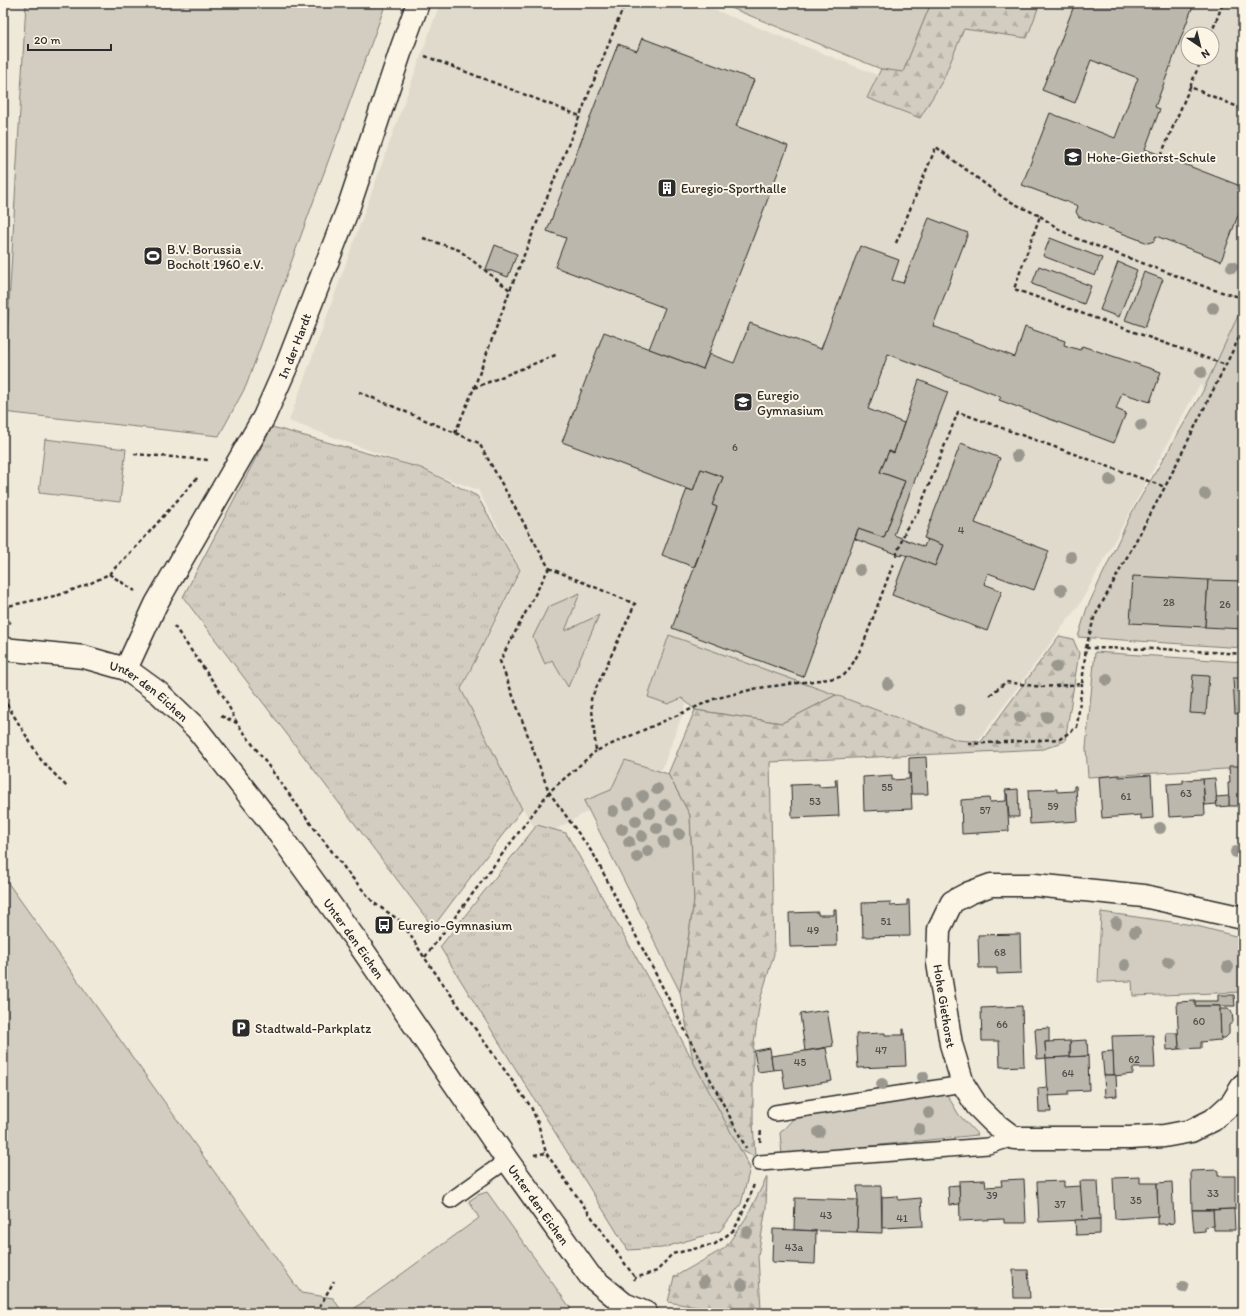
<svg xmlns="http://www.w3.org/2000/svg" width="1246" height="1316" viewBox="0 0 1246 1316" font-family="Itim,sans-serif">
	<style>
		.built { fill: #e0dacc; fill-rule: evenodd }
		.green { fill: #d2cdc0; stroke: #7e7c76 }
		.forest { fill: url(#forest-firs); stroke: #7e7c76 }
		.park { fill: url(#park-tufts); stroke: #7e7c76 }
		.building { fill: #bcb7ac; stroke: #2b2b2b }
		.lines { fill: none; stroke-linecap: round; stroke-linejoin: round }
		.service-casing { stroke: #2b2b2b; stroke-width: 18 }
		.minor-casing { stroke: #2b2b2b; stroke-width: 25 }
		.tertiary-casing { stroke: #2b2b2b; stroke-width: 25 }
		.path { stroke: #2b2b2b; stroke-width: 2.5; stroke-dasharray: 4 3; stroke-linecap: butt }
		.service { stroke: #fcf5e5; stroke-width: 15 }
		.minor { stroke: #fcf5e5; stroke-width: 22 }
		.tertiary { stroke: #fcf5e5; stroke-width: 22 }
		.tree { fill: #9a978e }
		.labels { text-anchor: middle; stroke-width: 4; stroke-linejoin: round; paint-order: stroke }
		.number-label { font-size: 11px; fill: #4f4e4b }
		.poi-label { font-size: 13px; fill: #2b2b2b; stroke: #fcf5e5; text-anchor: start }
		.street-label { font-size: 13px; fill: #2b2b2b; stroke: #fcf5e5 }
	</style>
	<defs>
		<pattern id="forest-firs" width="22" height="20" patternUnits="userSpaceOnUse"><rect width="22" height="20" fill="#d2cdc0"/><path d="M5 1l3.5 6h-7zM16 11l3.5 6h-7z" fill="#b4b0a5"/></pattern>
		<pattern id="park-tufts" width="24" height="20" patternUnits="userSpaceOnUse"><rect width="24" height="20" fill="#d2cdc0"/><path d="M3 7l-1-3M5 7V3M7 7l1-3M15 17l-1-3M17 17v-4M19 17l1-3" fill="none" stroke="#b4b0a5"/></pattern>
	</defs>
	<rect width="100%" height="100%" fill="#efe9da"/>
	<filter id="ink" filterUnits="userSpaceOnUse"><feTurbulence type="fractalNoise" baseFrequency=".025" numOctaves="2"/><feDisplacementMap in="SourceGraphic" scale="8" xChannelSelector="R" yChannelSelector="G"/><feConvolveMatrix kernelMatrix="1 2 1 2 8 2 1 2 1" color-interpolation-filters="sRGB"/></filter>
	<g filter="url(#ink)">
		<path class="built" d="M440,3H697L877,75L867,98L943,80L974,3H1243V305L1203,391L1200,384L1081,602L971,750L826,700L782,718L688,699L662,769L541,838L492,758L462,689L521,571L478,490L289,421ZM1188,34H1212V58H1188Z"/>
		<g class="green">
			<path d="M26,3H386L246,386L219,436L3,412Z"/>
			<path d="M719,3H931L903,73L881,69Z"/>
			<path d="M1243,305V648L1078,637L1087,608L1131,514L1203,391Z"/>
			<path d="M45,439L126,449L120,502L39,493Z"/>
			<path d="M580,593L565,631L599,615L568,687L552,660L545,664L533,637L548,607Z"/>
			<path d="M669,635L836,695L782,723L695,710L682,698L668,704L648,697Z"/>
			<path d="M1095,652L1243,662V768L1088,777L1086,748Z"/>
			<path d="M625,760L668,774L690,815L694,901L680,992L584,801L611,790Z"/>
			<path d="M3,876L301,1293L333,1298L343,1313H3Z"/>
			<path d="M1101,912L1193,925L1243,938V992L1133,996L1132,981L1098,982Z"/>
			<path d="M946,1093L959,1115L978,1135L782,1155L780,1133L796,1116Z"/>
			<path d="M487,1192L574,1313H348L479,1218L469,1201L478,1195Z"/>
		</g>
		<g class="forest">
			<path d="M931,3H1040L1027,38L964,29L943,80L920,118L867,98L881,69L903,72Z"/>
			<path d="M1059,636L1073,639L1079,653L1065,741L1044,749L770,762L774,954L760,1000L753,1050V1121L755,1157L707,1134L680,992L694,901L690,815L668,774L695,710L782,723L836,695L957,740L981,742Z"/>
			<path d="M767,1177L766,1208L758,1256L761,1310L720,1311L668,1302L674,1277L725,1248L746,1218Z"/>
		</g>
		<g class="park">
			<path d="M272,427L421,468L477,496L520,570L461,689L522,809L433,927L183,597Z"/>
			<path d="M537,825L566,833L662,1003L750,1168L741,1204L720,1231L662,1248L628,1250L440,947Z"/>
		</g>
		<g class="building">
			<path d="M1075,3H1194L1155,107L1160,109L1145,149L1243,187V202L1221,261L1156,236L1154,241L1148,243L1079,217L1076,212L1078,206L1022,185L1050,113L1115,138L1138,78L1091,60L1075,103L1042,90Z"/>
			<path d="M642,38L754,80L736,126L788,146L703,369L649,349L665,308L555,267L566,238L547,231L618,44L637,51Z"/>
			<path d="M929,218L968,233L933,326L1015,357L1025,327L1065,341L1064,345L1080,350L1082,346L1161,372L1150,402L1122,393L1116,409L1126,413L1114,443L999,400L1001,397L888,354L868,409L904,423L894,453L889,451L880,472L905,481L884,538L858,529L803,677L672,628L717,507L712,505L723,477L701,469L693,491L562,442L604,332L703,369L709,354L734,363L750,323L821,349L860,246L899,260L892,280L903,283Z"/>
			<path d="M1050,238L1102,258L1095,276L1043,256Z"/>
			<path d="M495,245L517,254L508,277L486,269Z"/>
			<path d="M1118,262L1137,270L1119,317L1100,310Z"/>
			<path d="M1039,266L1091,286L1084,304L1032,284Z"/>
			<path d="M1144,272L1163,279L1145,327L1125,320Z"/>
			<path d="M919,380L948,392L894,535L924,547L927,539L943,545L935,566L902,554L901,556L855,539L858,529L884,538L905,481L880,472L889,451L894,453Z"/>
			<path d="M961,443L1000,458L975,523L1049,551L1034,590L988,573L984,584L1002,591L987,631L892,595L907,555L935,566L943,545L924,538Z"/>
			<path d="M701,469L723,477L712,505L717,507L694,567L662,555L687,489L693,491Z"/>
			<path d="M1133,576L1208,580L1205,627L1130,623Z"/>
			<path d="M1208,580L1243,581V629L1205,627Z"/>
			<path d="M1193,675L1209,676L1206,714L1190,713Z"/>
			<path d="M1233,678H1243V713L1235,714Z"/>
			<path d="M926,757L928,794H911L910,773H909V758Z"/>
			<path d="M1229,766H1243V806H1229L1228,783H1230Z"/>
			<path d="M909,773H910L912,809L864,811L863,777L892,775V780L909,779Z"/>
			<path d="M1119,775V777L1151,775L1153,818L1141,819V815L1102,818L1099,777Z"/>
			<path d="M1215,778L1217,804L1205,805L1203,779Z"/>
			<path d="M835,779H837L839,816L792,818L791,785L819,784V787L836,786Z"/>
			<path d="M1203,779L1205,815L1169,817L1167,784L1183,783V780Z"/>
			<path d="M1074,786H1076L1078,821L1030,824L1028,790L1057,789V792L1074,791Z"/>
			<path d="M1018,789L1019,817H1009L1007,794H1006L1005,790Z"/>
			<path d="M1006,794H1007L1009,831L962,834L961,800L989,798L990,802L1006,801Z"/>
			<path d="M1229,796V806L1217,807L1216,797Z"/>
			<path d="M907,900H909L910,936L863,937L862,903L890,902V906L907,905Z"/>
			<path d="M834,909H836L837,946L790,947L789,913L818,912V915H834Z"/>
			<path d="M1020,934L1021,973L997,974V968H979L978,935Z"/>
			<path d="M1218,995H1234L1235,1006H1195V1001H1218Z"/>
			<path d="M1195,1001V1006H1220L1221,1041L1220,1042L1219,1040L1201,1042V1048L1179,1049L1177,1002Z"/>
			<path d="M1022,1006L1024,1066L1000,1067L999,1041H982L981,1008Z"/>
			<path d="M1220,1009H1228L1232,1012L1233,1022L1229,1025V1034L1225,1038H1221Z"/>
			<path d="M827,1010L833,1046L805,1051L800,1014Z"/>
			<path d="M1049,1028V1042H1045L1046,1058L1037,1059L1035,1029Z"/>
			<path d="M903,1029H904L906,1066L858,1068L856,1034L885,1033V1035H903Z"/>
			<path d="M1166,1033H1178L1179,1049L1167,1050Z"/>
			<path d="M1153,1035L1155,1068H1133V1074L1114,1076L1112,1036Z"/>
			<path d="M1087,1040L1088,1056L1070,1057V1041Z"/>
			<path d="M1070,1041V1057L1046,1058L1045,1042Z"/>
			<path d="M770,1048L773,1070L758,1072L754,1051Z"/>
			<path d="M826,1048L832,1081L785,1089L782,1069L773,1070L771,1056Z"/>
			<path d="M1113,1051L1114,1075H1104L1102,1052Z"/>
			<path d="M1088,1056L1089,1090L1068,1091V1095L1048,1096L1046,1058Z"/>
			<path d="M1104,1075H1116L1117,1096L1105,1097Z"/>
			<path d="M1048,1087L1051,1112H1039L1038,1088Z"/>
			<path d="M1218,1170V1176H1235V1209L1192,1210L1191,1171Z"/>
			<path d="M1140,1177V1183H1157L1158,1216L1115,1219L1113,1178Z"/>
			<path d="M1024,1179L1026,1223H1004V1219L960,1221L959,1181L985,1180L986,1187L1002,1186L1001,1180Z"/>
			<path d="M1064,1181V1187L1081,1186L1083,1220L1039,1222L1037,1182Z"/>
			<path d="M1080,1181H1098L1100,1219L1083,1220Z"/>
			<path d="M1172,1182L1174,1223L1167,1224V1225H1165L1164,1224H1157V1217L1158,1216L1157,1183Z"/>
			<path d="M959,1185L960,1204L949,1205L948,1186Z"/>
			<path d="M857,1186H881L882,1233L857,1232L858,1200Z"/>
			<path d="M898,1196V1200L921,1198L923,1226L882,1228V1197Z"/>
			<path d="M795,1198L858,1200L857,1232L794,1230Z"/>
			<path d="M1234,1209L1235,1230H1214L1213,1210Z"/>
			<path d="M1192,1210H1213L1214,1226L1205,1227V1231L1194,1232Z"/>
			<path d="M1100,1219V1234L1076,1235L1075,1220Z"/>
			<path d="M773,1229L816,1231L815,1264L772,1262Z"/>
			<path d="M1013,1270H1028L1030,1298H1014Z"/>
		</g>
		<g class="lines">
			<g class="service-casing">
				<g id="service">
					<path d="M775,1113L963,1084"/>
					<path d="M760,1163L988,1146L1014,1138"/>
					<path d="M451,1200L507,1160"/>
				</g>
			</g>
			<g class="minor-casing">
				<g id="minor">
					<path id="s1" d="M126,669L156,604L264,417L287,365L349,206L402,47L418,3"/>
					<path id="s2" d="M1243,918L1144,896L1035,885H991L969,893L952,902L939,929L938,963L951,1044L963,1084L977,1106L993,1122L1014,1138H1130L1164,1136L1191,1131L1213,1120L1232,1103L1243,1085"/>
				</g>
			</g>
			<g class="tertiary-casing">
				<g id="tertiary">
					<path id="s3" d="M3,649L84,657L126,669L159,693L197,729L277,831L358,943L507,1160L590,1276L624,1304L646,1313"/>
				</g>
			</g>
			<g class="path">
				<path d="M3,5V3"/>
				<path d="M1211,34L1223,3"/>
				<path d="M425,56L580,116"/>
				<path d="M1190,87L1202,58"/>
				<path d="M1161,155L1190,87L1243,109"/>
				<path d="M1040,216L1057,228L1075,238L1177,276L1211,289L1243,298"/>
				<path d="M423,238L459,250L510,290"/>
				<path d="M896,243L936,147L1005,199L1040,216L1014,289L1226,365"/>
				<path d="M474,388L558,354"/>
				<path d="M359,392L479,443L549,568L500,661L549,792L594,855L746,1148"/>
				<path d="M455,433L474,388L510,290L625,3"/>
				<path d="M134,454L209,460"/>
				<path d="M896,556L906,529L918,512L958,412L1165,487"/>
				<path d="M549,568L635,604L591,699L596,751L714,699L758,688L836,678L843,676L849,670L863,645L893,564"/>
				<path d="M109,574L135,591"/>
				<path d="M3,607L59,595L91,583L109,574L138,545L198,477"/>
				<path d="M3,619L11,623"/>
				<path d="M174,626L224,697L237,723L305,816L349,874L374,903L402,922L424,957L531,1107L538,1123L546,1153L636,1279"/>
				<path d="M1086,648L1094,618L1165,487L1243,330"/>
				<path d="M990,695L1006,682L1041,687L1082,684L1086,648L1162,649L1243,654"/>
				<path d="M3,698L41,760L68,788"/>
				<path d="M221,716L237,723"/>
				<path d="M968,744L1060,739L1077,727L1082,684"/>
				<path d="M425,957L549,792L596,751"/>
				<path d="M760,1142L761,1129"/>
				<path d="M534,1155L546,1153"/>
				<path d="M634,1280L635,1278L657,1271L672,1254L715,1244L734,1230L750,1197L754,1184"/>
				<path d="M316,1313L334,1281"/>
			</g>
			<use href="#service" class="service"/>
			<use href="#minor" class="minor"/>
			<use href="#tertiary" class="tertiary"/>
		</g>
		<g class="tree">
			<circle cx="1232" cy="267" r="6"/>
			<circle cx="1213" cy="308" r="6"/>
			<circle cx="1201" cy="372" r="6"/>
			<circle cx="1141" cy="425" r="6"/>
			<circle cx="1017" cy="456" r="6"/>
			<circle cx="1110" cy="480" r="6"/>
			<circle cx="1205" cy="494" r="6"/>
			<circle cx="1071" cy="557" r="6"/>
			<circle cx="860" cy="570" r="6"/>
			<circle cx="1061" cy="590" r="6"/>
			<circle cx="1056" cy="667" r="6"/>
			<circle cx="1107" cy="680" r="6"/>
			<circle cx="888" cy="684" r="6"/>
			<circle cx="960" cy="710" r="6"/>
			<circle cx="1020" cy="717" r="6"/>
			<circle cx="1047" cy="717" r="6"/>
			<circle cx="657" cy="789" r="6"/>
			<circle cx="643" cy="796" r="6"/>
			<circle cx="628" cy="804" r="6"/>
			<circle cx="665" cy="805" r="6"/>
			<circle cx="613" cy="811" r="6"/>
			<circle cx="650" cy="813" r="6"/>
			<circle cx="672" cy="820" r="6"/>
			<circle cx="636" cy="821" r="6"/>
			<circle cx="657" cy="828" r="6"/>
			<circle cx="1160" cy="828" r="6"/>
			<circle cx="622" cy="829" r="6"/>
			<circle cx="679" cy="834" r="6"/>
			<circle cx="642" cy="836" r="6"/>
			<circle cx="629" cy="842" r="6"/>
			<circle cx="664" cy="842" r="6"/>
			<circle cx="648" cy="851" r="6"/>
			<circle cx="1236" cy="852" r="6"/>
			<circle cx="637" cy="857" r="6"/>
			<circle cx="1116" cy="923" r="6"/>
			<circle cx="1135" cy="932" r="6"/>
			<circle cx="1168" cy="962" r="6"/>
			<circle cx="1125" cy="965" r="6"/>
			<circle cx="1228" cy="967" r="6"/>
			<circle cx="923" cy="1077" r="6"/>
			<circle cx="882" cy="1084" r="6"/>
			<circle cx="929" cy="1113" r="6"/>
			<circle cx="919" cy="1129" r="6"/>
			<circle cx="819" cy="1132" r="6"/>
			<circle cx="747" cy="1232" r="6"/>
			<circle cx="704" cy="1282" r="6"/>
			<circle cx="742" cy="1285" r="6"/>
			<circle cx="1183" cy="1287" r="6"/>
		</g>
	</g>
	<defs>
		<g id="school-square" transform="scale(1)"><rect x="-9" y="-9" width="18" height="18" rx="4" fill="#2b2b2b" stroke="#fcf5e5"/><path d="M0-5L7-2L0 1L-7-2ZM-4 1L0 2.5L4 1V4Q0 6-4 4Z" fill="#fff"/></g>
		<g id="building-square" transform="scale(1)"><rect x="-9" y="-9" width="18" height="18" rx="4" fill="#2b2b2b" stroke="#fcf5e5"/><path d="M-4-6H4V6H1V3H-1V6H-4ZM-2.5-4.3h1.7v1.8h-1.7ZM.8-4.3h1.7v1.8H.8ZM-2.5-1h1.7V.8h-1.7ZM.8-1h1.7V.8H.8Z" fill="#fff"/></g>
		<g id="stadium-square" transform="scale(1)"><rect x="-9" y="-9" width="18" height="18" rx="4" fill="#2b2b2b" stroke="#fcf5e5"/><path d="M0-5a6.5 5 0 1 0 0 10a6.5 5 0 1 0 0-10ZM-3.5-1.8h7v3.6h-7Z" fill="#fff"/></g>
		<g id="bus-square" transform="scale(1)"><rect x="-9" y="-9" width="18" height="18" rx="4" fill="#2b2b2b" stroke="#fcf5e5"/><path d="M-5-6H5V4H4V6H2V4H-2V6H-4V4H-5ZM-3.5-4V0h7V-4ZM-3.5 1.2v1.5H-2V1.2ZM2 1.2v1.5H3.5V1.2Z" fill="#fff"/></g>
		<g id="parking-square" transform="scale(1)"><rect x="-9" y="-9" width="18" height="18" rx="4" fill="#2b2b2b" stroke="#fcf5e5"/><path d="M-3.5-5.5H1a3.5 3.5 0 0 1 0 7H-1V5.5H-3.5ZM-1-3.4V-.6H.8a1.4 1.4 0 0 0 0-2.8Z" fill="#fff"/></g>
	</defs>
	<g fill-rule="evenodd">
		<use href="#school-square" x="1073" y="157"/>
		<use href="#building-square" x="667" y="188"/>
		<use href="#stadium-square" x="153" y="256"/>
		<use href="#school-square" x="743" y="402"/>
		<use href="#bus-square" x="384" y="925"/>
		<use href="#parking-square" x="241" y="1028"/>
	</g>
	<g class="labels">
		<g class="number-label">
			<text x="735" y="451">6</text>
			<text x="961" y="534">4</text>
			<text x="1169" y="606">28</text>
			<text x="1225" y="608">26</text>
			<text x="887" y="791">55</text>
			<text x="1186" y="797">63</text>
			<text x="1126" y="800">61</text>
			<text x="815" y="805">53</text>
			<text x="1053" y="810">59</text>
			<text x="985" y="814">57</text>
			<text x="886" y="925">51</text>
			<text x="813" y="934">49</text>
			<text x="1000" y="956">68</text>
			<text x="1199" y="1025">60</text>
			<text x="1002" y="1028">66</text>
			<text x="881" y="1054">47</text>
			<text x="1134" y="1063">62</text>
			<text x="800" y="1066">45</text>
			<text x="1068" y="1077">64</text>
			<text x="1213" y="1197">33</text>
			<text x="992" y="1199">39</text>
			<text x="1136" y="1204">35</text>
			<text x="1060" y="1208">37</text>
			<text x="826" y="1219">43</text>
			<text x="902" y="1222">41</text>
			<text x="794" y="1251">43a</text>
		</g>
		<g class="poi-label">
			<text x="1087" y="162">Hohe-Giethorst-Schule</text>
			<text x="681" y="193">Euregio-Sporthalle</text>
			<text x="167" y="254">B.V. Borussia<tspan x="167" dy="15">Bocholt 1960 e.V.</tspan></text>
			<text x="757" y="400">Euregio<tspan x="757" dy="15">Gymnasium</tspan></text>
			<text x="398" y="930">Euregio-Gymnasium</text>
			<text x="255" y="1033">Stadtwald-Parkplatz</text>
		</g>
		<g class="street-label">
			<text dy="5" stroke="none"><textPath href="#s1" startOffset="365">In der Hardt</textPath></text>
			<text dy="5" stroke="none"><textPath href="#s3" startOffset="156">Unter den Eichen</textPath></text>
			<text dy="5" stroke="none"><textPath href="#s3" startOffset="480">Unter den Eichen</textPath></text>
			<text dy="5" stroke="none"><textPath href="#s2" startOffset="405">Hohe Giethorst</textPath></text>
			<text dy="5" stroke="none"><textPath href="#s3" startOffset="804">Unter den Eichen</textPath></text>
		</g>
	</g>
	<rect width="1246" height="1316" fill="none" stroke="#fcf5e5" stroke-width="16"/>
	<rect x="8" y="8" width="1230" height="1300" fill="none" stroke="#2b2b2b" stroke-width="1.5" filter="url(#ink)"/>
	<g transform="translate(1200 46) rotate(145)"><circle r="19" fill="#fcf5e5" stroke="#a8a49b"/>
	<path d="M0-3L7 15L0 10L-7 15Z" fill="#2b2b2b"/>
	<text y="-6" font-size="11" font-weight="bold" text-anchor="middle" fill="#2b2b2b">N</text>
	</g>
	<path d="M28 44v6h83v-6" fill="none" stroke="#2b2b2b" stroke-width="2"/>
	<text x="34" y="44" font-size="12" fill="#2b2b2b" stroke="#fcf5e5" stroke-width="3" paint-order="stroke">20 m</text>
</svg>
